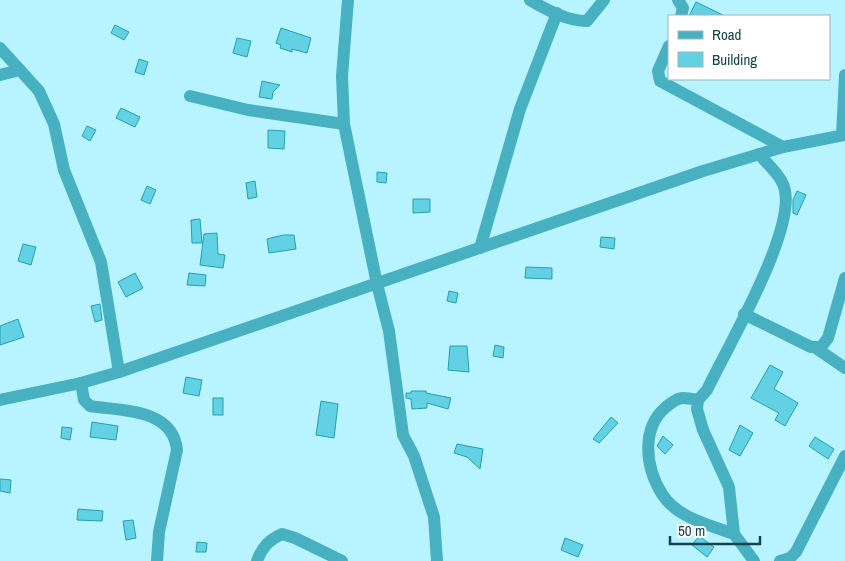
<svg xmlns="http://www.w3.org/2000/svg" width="845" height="561" viewBox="0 0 845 561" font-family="'Archivo Narrow',sans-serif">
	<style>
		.building { fill: #63d1e4; stroke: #249fb1 }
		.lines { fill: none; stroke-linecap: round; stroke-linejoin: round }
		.minor { stroke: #47b1c2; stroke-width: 12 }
	</style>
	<rect width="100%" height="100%" fill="#b8f4ff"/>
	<g class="building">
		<path d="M696,2L725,16H689Z"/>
		<path d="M115,25L129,32L124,40L111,33Z"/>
		<path d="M281,28L311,38L307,53L292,49V52L280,48L281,45L276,43Z"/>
		<path d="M237,38L251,41L247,57L233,53Z"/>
		<path d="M139,59L148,62L144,75L135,72Z"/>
		<path d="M262,81L280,85L273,92L272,99L259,97Z"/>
		<path d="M121,108L140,117L135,127L116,118Z"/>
		<path d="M87,126L96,130L90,141L82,136Z"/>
		<path d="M268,130L285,131L284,149L268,148Z"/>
		<path d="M377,172L387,173L386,183L377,182Z"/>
		<path d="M255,181L257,197L248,199L246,183Z"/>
		<path d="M147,186L156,190L150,204L141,200Z"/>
		<path d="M797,191L806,195L797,215L793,213V200Z"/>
		<path d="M413,199H430V212L413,213Z"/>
		<path d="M200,219L202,243H192L191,220Z"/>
		<path d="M217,233L218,254L225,255L223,268L200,265L204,234Z"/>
		<path d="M283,235H294L296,249L269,253L267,239Z"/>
		<path d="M601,237L615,238L614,249L600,247Z"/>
		<path d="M23,244L36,247L31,265L18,261Z"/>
		<path d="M526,267L552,268V279L525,278Z"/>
		<path d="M135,273L143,288L126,297L118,282Z"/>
		<path d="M189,273L206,275L205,286L187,285Z"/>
		<path d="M449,291L458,293L456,303L447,301Z"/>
		<path d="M100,304L102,320L95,322L91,306Z"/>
		<path d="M18,319L24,337L0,345V326Z"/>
		<path d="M495,345L504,347L503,358L493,356Z"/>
		<path d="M450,346H467L469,372L448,370Z"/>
		<path d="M770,365L783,372L774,389L798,403L785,426L775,420L779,413L751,398Z"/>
		<path d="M186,377L202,380L199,396L183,393Z"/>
		<path d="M411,391H426V393L451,398L448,409L427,403V408L412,409L411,399L406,398V393H411Z"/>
		<rect x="213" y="398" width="10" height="17"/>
		<path d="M321,401L338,404L334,438L316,435Z"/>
		<path d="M611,417L618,423L599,443L593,439Z"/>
		<path d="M92,422L118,426L116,440L90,437Z"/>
		<path d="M740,425L753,433L740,456L729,450Z"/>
		<path d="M62,427L72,428L70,440L61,438Z"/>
		<path d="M663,436L673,445L665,454L657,446Z"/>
		<path d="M815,437L834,449L828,459L809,446Z"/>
		<path d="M457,444L483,449L480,469L467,457L454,453Z"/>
		<path d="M0,479L11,480L10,493L0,491Z"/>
		<path d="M78,509L103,511L102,521L77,520Z"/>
		<path d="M133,520L136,538L126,540L123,521Z"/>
		<path d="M699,536L714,547L707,557L692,545Z"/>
		<path d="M565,538L583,545L578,557L561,550Z"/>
		<path d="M197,542L207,543L206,552H196Z"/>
	</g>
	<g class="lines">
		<g class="minor">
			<path d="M348,0L342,76L344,124L377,284L389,331L403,435L414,456L434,517L437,561"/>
			<path d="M530,0C547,10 567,21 587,21L604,0"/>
			<path d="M678,0L683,8L681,16"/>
			<path d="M669,46L658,71L660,81L783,147"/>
			<path d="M0,48L39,91L54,124L64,170L101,262L119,372"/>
			<path d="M0,75L20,70"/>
			<path d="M190,96L248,110L344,124"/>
			<path d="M842,135L845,75"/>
			<path d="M480,248L520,109L557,13"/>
			<path d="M744,314L811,347H821L828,338L845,278"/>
			<path d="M816,348L845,368"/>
			<path d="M81,383L84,400L90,406C121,411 173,408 177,450L159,532L157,561"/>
			<path d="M0,400L81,383L119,372L703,171L783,147L845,135"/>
			<path d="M698,400C693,399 688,398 683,398C677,398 671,403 666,407C641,428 645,467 662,494C677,518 710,525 734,534"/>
			<path d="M257,561C262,547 269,540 282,534L295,538L342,561"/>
			<path d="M754,561L734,534L729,487L703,430L697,409L698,400L707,390C727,348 794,234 785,191C783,177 768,165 759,154"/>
			<path d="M780,561L790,558L796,552L845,456"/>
		</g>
	</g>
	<rect x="668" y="15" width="162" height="65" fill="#ffffff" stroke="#a1b4b7"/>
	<rect x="678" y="31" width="25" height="8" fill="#47b1c2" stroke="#a1b4b7"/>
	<text x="712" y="40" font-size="15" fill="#14444c">Road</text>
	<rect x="678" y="52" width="25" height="15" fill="#63d1e4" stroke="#a1b4b7"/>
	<text x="712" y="65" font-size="15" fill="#14444c">Building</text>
	<path d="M670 536v8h90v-8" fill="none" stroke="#14444c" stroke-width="2.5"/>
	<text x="678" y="536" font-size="15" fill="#14444c" stroke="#ffffff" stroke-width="4" paint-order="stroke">50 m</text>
</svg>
